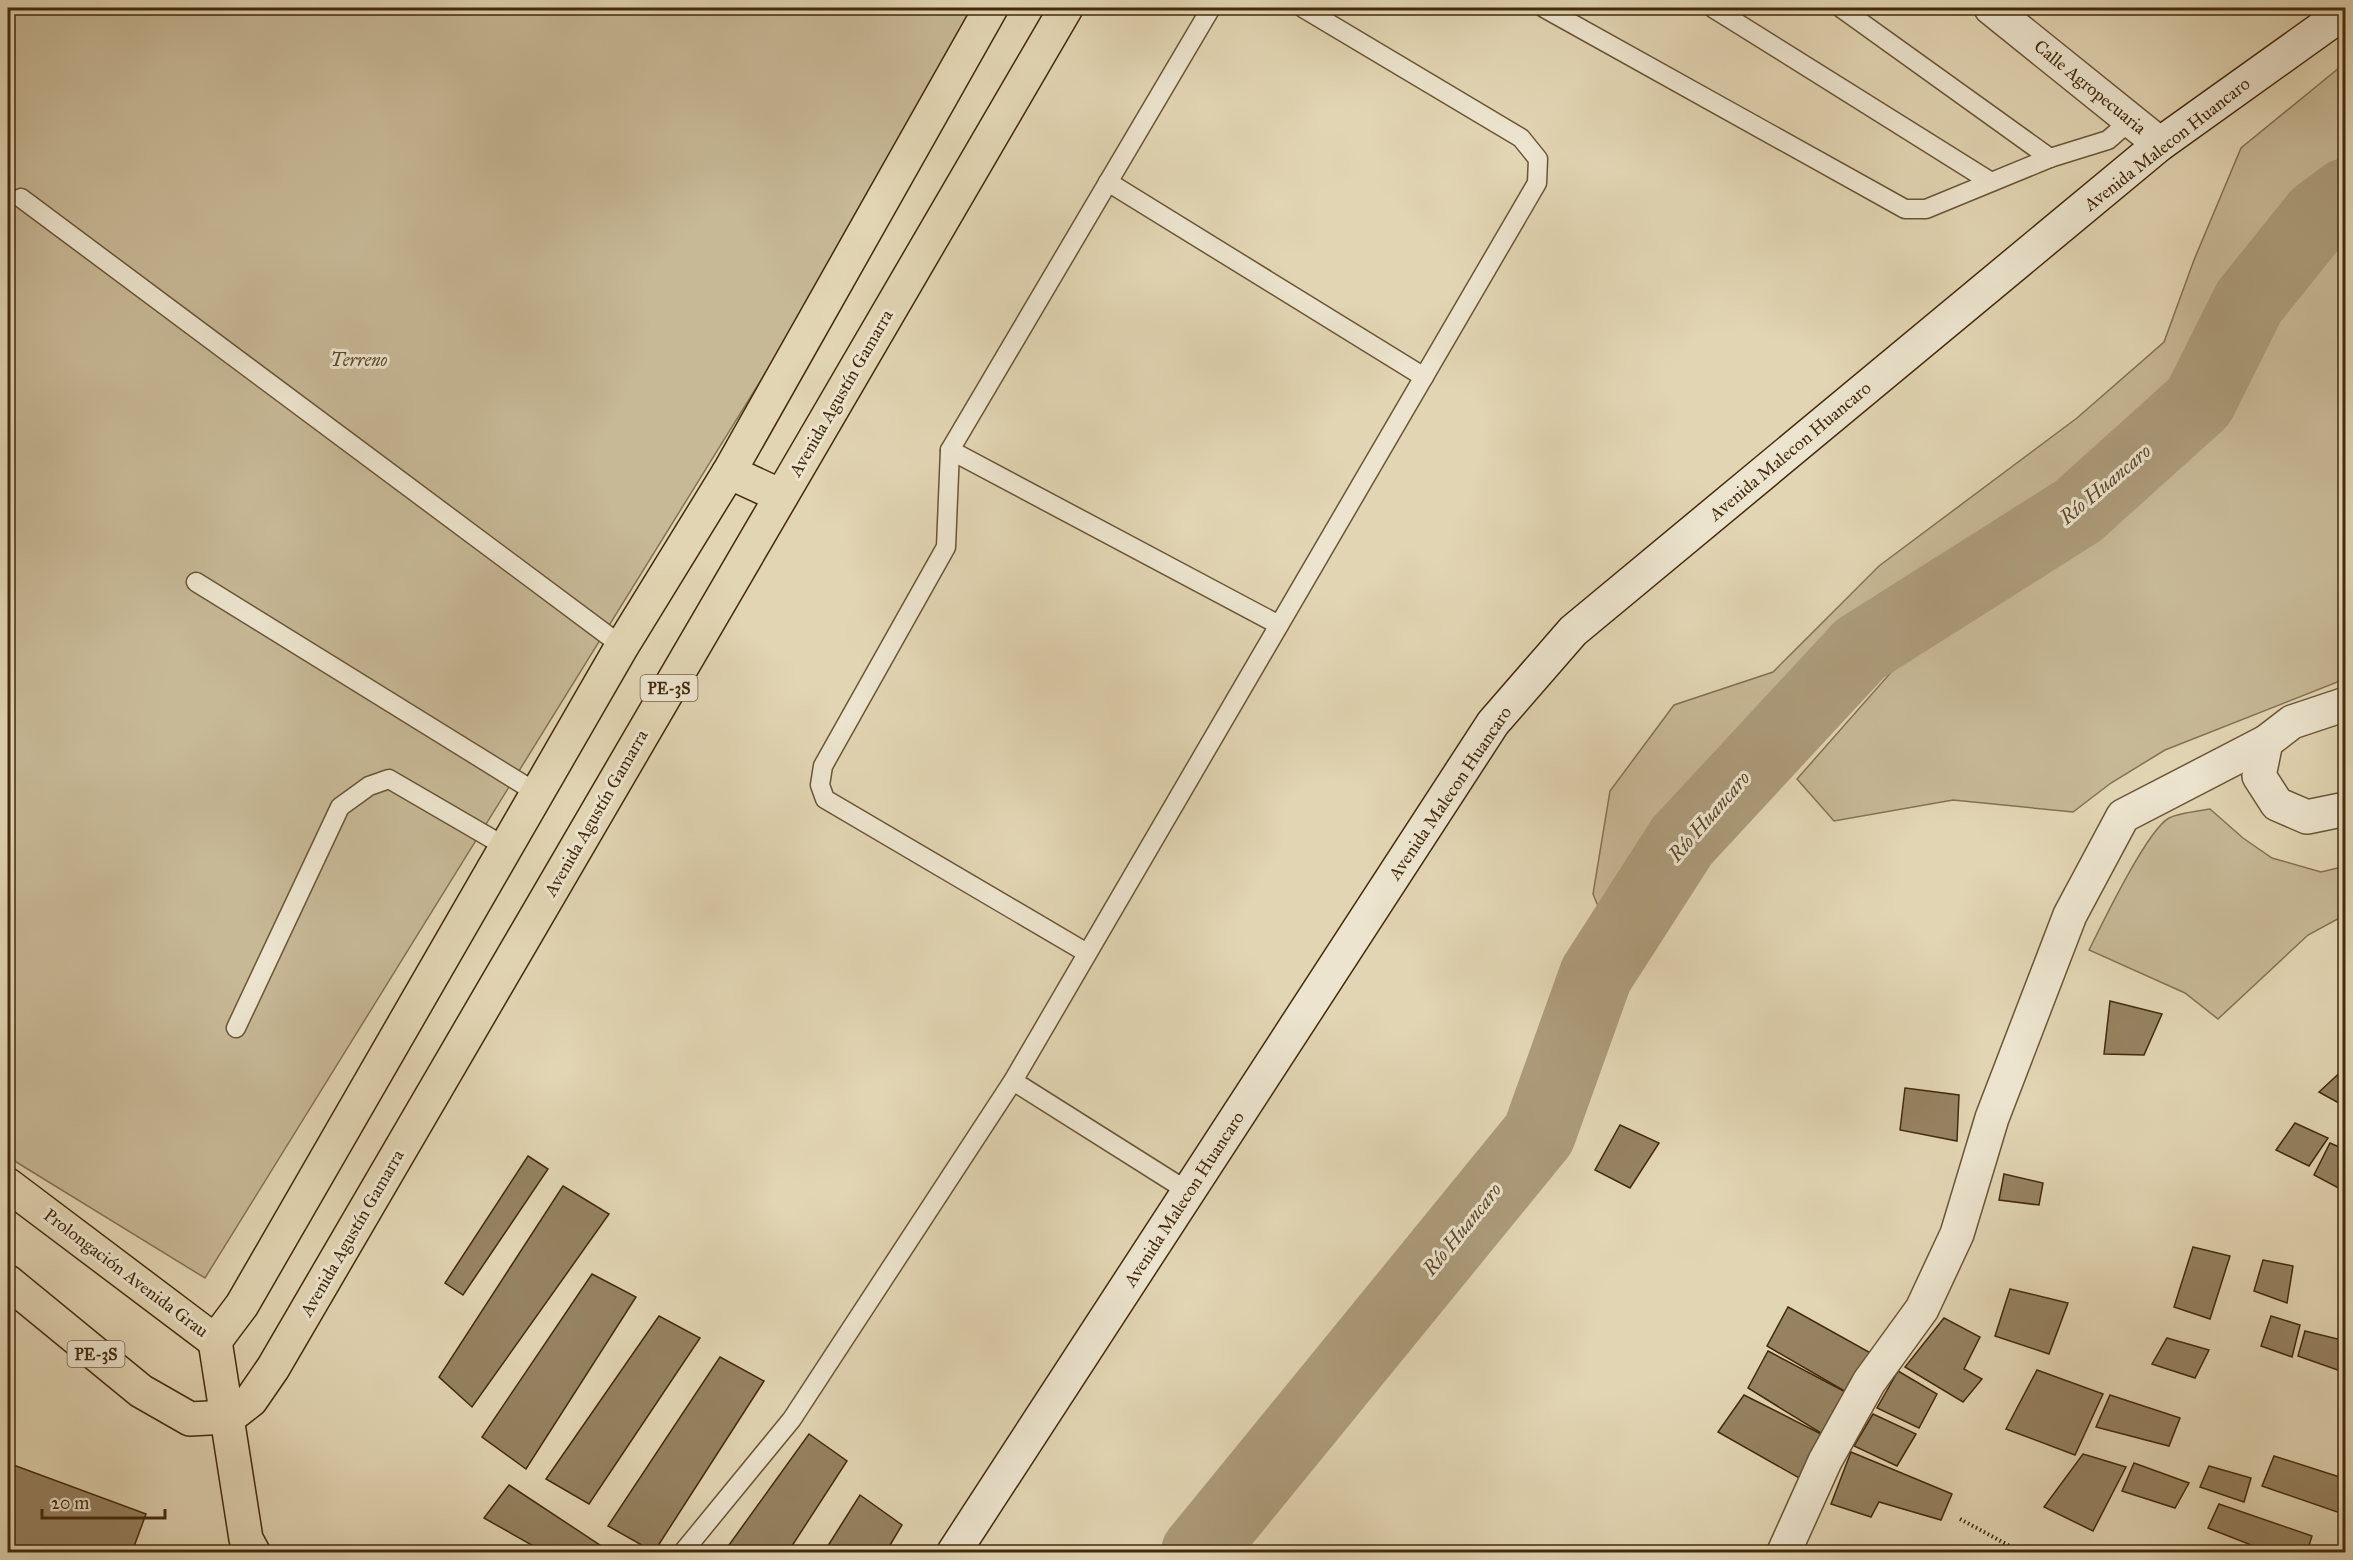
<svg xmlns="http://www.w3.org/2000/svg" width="2353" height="1560" viewBox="0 0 2353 1560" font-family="'IM FELL Great Primer',serif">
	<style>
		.green { fill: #c7b896; stroke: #857150; stroke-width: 1.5 }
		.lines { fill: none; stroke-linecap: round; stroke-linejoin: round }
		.river { stroke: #ac9b7a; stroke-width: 74 }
		.building { fill: #968362; stroke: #432a0b; stroke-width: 1.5 }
		.lane-casing { stroke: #6b5535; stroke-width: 21 }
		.street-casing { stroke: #6b5535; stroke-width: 36 }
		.secondary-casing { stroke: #432a0b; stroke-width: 36 }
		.primary-casing { stroke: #432a0b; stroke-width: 36 }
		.highway-casing { stroke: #432a0b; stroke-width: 36 }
		.path { stroke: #432a0b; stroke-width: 4; stroke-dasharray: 1.5 3; stroke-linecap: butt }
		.lane { stroke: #ece4ce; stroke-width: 18 }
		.street { stroke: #ece4ce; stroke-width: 33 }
		.secondary { stroke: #ece4ce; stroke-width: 33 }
		.primary { stroke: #e2d5b3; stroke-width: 33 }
		.highway { stroke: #e2d5b3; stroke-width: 33 }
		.labels { text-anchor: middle; stroke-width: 6; stroke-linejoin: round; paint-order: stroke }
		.shield { fill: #ece4ce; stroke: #766246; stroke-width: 1.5 }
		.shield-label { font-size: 16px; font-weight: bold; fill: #432a0b }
		.street-label { font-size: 18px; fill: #432a0b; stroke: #ece4ce }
		.park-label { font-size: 18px; font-style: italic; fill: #5d4627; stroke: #ece4ce }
		.water-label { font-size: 20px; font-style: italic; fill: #5d4627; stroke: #ece4ce }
	</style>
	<rect width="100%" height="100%" fill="#e2d5b3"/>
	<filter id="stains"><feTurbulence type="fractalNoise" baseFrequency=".00333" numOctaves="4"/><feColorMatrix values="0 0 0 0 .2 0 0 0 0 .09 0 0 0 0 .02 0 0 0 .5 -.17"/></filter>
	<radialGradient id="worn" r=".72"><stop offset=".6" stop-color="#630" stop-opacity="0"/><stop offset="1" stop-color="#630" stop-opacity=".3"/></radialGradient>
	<g class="green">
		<path d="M8,8H975L987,15L205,1278L8,1157Z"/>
		<path d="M2345,63V172L2281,218L2240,284L2188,385L2094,479L1815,663L1668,825L1607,928L1593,894L1610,791L1674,705L1773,672L1879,566L2077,418L2164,342L2194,260L2241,148Z"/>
		<path d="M2345,224V679L2165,750L2111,783L2073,812L1953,800L1834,821L1797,779L1893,670L2147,495L2213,435L2268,327L2332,233Z"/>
		<path d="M2210,809L2243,838L2272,858L2321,872L2346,866L2345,915L2308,935L2218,1019L2185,993L2089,950C2102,924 2147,830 2169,818C2178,813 2199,811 2210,809Z"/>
	</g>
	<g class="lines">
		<path class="river" d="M1198,1552L1539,1134L1596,975L1682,841L1860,649L2078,511L2199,402L2249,302L2318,216L2346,195"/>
	</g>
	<g class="building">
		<path d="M2110,1001L2162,1014L2144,1055L2104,1054Z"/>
		<path d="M2346,1067V1107L2319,1092Z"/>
		<path d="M1905,1088L1959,1095L1957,1141L1900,1130Z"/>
		<path d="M2295,1123L2328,1138L2309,1166L2276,1150Z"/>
		<path d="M1620,1125L1659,1143L1630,1188L1595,1170Z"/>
		<path d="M2330,1143L2346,1150V1192L2314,1175Z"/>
		<path d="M528,1156L548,1169L463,1295L445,1283Z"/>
		<path d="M2004,1174L2043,1183L2039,1205L1999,1200Z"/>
		<path d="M563,1186L609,1214L472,1407L439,1377Z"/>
		<path d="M2193,1247L2230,1256L2210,1319L2174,1307Z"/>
		<path d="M2263,1260L2293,1266L2287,1303L2254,1291Z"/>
		<path d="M592,1274L636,1297L526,1469L482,1437Z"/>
		<path d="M2010,1289L2068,1303L2049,1354L1995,1336Z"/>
		<path d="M1788,1307L1876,1356L1853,1396L1767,1346Z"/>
		<path d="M659,1316L700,1338L589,1504L546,1479Z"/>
		<path d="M2271,1316L2300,1325L2292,1357L2261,1346Z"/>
		<path d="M1944,1318L1980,1337L1964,1369L1982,1379L1963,1402L1905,1367Z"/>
		<path d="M2305,1331L2346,1341V1373L2298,1356Z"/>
		<path d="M2167,1338L2209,1350L2195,1378L2152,1364Z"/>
		<path d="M1768,1351L1853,1396L1829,1438L1748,1388Z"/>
		<path d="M720,1357L764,1381L654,1552L608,1526Z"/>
		<path d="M2037,1370L2103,1394L2075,1455L2006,1429Z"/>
		<path d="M1898,1371L1937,1394L1919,1428L1877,1408Z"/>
		<path d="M1744,1395L1829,1438L1808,1483L1718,1432Z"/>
		<path d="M2110,1395L2180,1418L2169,1446L2096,1427Z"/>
		<path d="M1873,1414L1916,1434L1897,1466L1854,1446Z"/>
		<path d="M809,1434L847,1461L788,1552H724Z"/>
		<path d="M1851,1452L1952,1494L1941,1520L1879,1502L1871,1517L1831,1504Z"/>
		<path d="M2083,1454L2126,1467L2093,1531L2044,1507Z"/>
		<path d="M2274,1456L2346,1479V1515L2262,1486Z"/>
		<path d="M8,1463L146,1514L132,1552H8Z"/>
		<path d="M2134,1463L2189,1483L2175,1508L2122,1491Z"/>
		<path d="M2209,1466L2251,1478L2244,1502L2200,1487Z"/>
		<path d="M509,1485L603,1547L601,1552H544L484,1518Z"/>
		<path d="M860,1495L902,1525L886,1552H824Z"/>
		<path d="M2219,1504L2312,1536L2307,1552H2269L2208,1528Z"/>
	</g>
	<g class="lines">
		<g class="lane-casing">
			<g id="lane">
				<path d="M1544,8L1905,209H1926L2050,158L2108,140L2131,120"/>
				<path d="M1713,8L1991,182"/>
				<path d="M1841,8L2050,158"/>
				<path d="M1108,182L1424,377"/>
				<path d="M21,198L622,646"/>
				<path d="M950,450L1279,625"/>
				<path d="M196,582L537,793"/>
				<path d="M1087,953L825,799L820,785L823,766L946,547L950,450L1211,8"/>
				<path d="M236,1028L340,807L369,786L389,779L506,847"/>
				<path d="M1013,1081L1189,1192"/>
				<path d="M683,1552L792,1419L1013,1081L1537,183L1538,159L1521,138L1303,8"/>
			</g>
		</g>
		<g class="street-casing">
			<g id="street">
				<path d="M1991,8L2160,144"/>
				<path d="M2346,704L2292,722L2266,742L2259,776L2277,804L2307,817L2346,809"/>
				<path d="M1784,1552L1825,1461L1869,1382L1922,1309L1957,1234L1992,1118L2070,915L2123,816L2266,742"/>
			</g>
		</g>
		<g class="secondary-casing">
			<path id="secondary" d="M954,1552L1493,723L1573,631L2160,144L2346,11"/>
		</g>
		<g class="primary-casing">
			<path id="primary" d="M215,1341L246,1539L253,1552"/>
		</g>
		<g class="highway-casing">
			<g id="highway">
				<path d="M729,472L781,496"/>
				<path d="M8,1185L215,1341L242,1305L622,646L729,472L991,8"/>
				<path d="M8,1282L141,1391L190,1419L227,1417L237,1411L251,1400L273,1368L1066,8"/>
			</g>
		</g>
		<path class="path" d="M1960,1519L2021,1552"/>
		<use href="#lane" class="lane"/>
		<use href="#street" class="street"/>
		<use href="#secondary" class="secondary"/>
		<use href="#primary" class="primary"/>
		<use href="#highway" class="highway"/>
	</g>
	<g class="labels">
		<g class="shield">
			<rect x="640.5" y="675" width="57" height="26" rx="4.5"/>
			<rect x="67.5" y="1341" width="57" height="26" rx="4.5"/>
		</g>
		<g class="shield-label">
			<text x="669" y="694">PE-3S</text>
			<text x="96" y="1360">PE-3S</text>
		</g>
		<g class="street-label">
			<text transform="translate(2090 87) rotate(39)" y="6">Calle Agropecuaria</text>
			<text transform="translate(2167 144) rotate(-38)" y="6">Avenida Malecon Huancaro</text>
			<text transform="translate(841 393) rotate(-60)" y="6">Avenida Agustín Gamarra</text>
			<text transform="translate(1790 451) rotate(-40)" y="6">Avenida Malecon Huancaro</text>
			<text transform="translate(1450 793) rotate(-56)" y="6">Avenida Malecon Huancaro</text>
			<text transform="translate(596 813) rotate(-60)" y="6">Avenida Agustín Gamarra</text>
			<text transform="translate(1184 1199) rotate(-57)" y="6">Avenida Malecon Huancaro</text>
			<text transform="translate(352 1233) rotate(-60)" y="6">Avenida Agustín Gamarra</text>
			<text transform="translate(126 1273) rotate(37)" y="6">Prolongación Avenida Grau</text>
		</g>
		<g class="park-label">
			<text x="359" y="366">Terreno</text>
		</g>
		<g class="water-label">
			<text transform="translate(2105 484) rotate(-40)" y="7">Río Huancaro</text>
			<text transform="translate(1709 816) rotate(-49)" y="7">Río Huancaro</text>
			<text transform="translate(1462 1229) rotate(-51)" y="7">Río Huancaro</text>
		</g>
	</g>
	<rect width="2353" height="1560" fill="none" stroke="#e2d5b3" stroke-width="30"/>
	<rect x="9" y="9" width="2335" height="1542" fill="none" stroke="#432a0b" stroke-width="3"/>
	<rect x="15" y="15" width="2323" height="1530" fill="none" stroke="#432a0b" stroke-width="1.5"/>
	<path d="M42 1509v9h123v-9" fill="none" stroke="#432a0b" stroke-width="3"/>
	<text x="51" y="1509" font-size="18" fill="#432a0b" stroke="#ece4ce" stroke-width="4.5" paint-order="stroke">20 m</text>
	<rect width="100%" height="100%" filter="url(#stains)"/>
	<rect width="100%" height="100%" fill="url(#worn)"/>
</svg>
